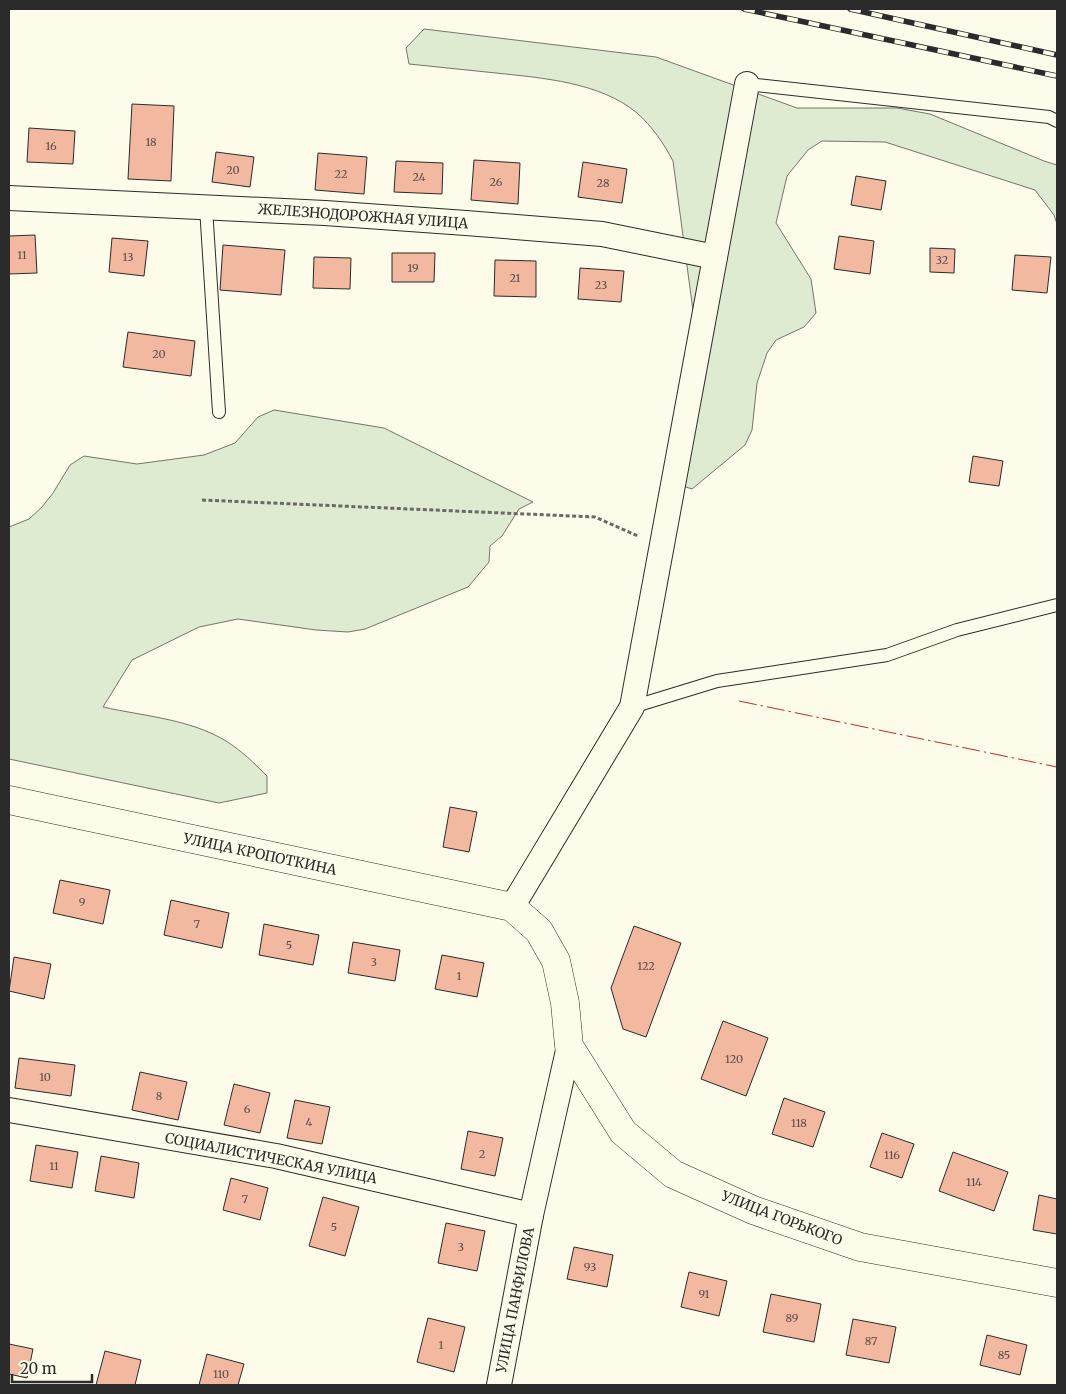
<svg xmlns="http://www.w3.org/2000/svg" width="1066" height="1394" viewBox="0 0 1066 1394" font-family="Merriweather,serif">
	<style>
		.green { fill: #deebd1; stroke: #74746e }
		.building { fill: #f2b8a0; stroke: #2b2b2b }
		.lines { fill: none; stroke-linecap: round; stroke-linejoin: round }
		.lane-casing { stroke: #2b2b2b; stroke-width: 14 }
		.street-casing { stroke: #2b2b2b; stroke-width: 26 }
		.secondary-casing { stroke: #2b2b2b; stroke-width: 29 }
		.path { stroke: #6a6964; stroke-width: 3; stroke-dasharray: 4 2.5; stroke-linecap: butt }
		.lane { stroke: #fdfbea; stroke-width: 12 }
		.street { stroke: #fdfbea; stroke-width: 24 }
		.secondary { stroke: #fdfbea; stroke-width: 28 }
		.rail-casing { stroke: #2b2b2b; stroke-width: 5.5 }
		.rail { stroke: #fdfbea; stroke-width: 4; stroke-dasharray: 11; stroke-linecap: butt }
		.power { stroke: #c62828; stroke-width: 1; stroke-dasharray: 18 4 2.5 4; stroke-linecap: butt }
		.labels { text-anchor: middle; stroke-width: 4; stroke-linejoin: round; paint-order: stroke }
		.number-label { font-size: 11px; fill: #5d4e48 }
		.street-label { font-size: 14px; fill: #2b2b2b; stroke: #fdfbea }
	</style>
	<rect width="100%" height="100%" fill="#fdfbea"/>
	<g class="green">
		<path d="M424,29L656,57L797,108H897L930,114L1044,161L1057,165V224L1054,215L1035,190L885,142L822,141L808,150L787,176L776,223L811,279L816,313L804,327L776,340L767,353L757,383L752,430L745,445L692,489L677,484L694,318L673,161C664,144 652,126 637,113C600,82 542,78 496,73C467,70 438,67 409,64L406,48Z"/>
		<path d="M274,410L384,428L533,502L519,509L502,536L490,546L489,562L468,587L365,629L348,632L316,630L238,619L199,627L132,660L103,707C143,716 190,719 226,741C242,751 254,763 267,776V793L219,803L9,759V527L29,519L42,507L53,493L70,465L84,456L137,464L204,455L235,443L258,417Z"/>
	</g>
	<g class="building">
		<path d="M132,104L174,106L171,181L128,179Z"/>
		<path d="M29,128L75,131L73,164L27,162Z"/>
		<path d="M216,152L254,157L250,187L212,182Z"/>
		<path d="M318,153L367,157L364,194L315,190Z"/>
		<path d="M474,160L520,163L518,204L471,200Z"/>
		<path d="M396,161L443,163L442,194L394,192Z"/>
		<path d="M583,162L627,169L622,203L578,197Z"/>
		<path d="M856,176L886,181L881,210L851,205Z"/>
		<path d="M35,235L37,273L9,274V236Z"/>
		<path d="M839,236L874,241L870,274L834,269Z"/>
		<path d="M112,238L148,241L144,276L109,272Z"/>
		<path d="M223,245L285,250L281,295L220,290Z"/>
		<path d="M930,248L955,249L954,273L930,272Z"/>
		<path d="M392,253H435L434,282H392Z"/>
		<path d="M1015,255L1051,257L1047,293L1012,290Z"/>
		<path d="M314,257L351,258L350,289L313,288Z"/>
		<path d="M495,260L536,261V297L494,296Z"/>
		<path d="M580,268L624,271L621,302L578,299Z"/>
		<path d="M128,332L195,341L191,376L123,367Z"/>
		<path d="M973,456L1003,461L999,486L969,482Z"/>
		<path d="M450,807L477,812L469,852L443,847Z"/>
		<path d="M60,880L110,890L103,924L53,913Z"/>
		<path d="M171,900L229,913L222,948L164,935Z"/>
		<path d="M264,924L319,935L313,965L259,955Z"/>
		<path d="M634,926L681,943L646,1037L623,1029L611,988Z"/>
		<path d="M353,942L400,950L395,981L348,973Z"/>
		<path d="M442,955L484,963L477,997L435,989Z"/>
		<path d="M14,957L51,964L44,999L9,991Z"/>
		<path d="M723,1021L768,1038L746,1096L701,1079Z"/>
		<path d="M19,1058L75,1065L71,1096L15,1088Z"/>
		<path d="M140,1072L187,1082L178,1120L132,1110Z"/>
		<path d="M234,1084L270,1093L260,1133L224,1125Z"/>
		<path d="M784,1098L825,1112L813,1147L772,1134Z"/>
		<path d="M295,1100L330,1107L322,1144L287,1138Z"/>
		<path d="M468,1131L503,1138L495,1176L461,1169Z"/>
		<path d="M882,1133L914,1144L902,1178L870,1167Z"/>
		<path d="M36,1145L78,1152L72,1188L30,1181Z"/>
		<path d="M953,1152L1008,1172L994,1211L939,1191Z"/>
		<path d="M101,1156L139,1163L134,1198L95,1191Z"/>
		<path d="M231,1178L268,1188L260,1220L223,1210Z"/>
		<path d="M1039,1195L1057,1199V1234L1033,1230Z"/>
		<path d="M323,1197L359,1207L345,1256L309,1246Z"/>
		<path d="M446,1223L485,1231L477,1271L438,1263Z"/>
		<path d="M574,1247L613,1255L607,1287L567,1279Z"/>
		<path d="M689,1272L727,1281L719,1316L681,1307Z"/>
		<path d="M771,1294L821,1304L814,1342L763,1332Z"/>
		<path d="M428,1318L465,1327L454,1372L417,1362Z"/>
		<path d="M853,1319L896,1327L889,1363L846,1355Z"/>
		<path d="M987,1335L1027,1345L1020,1375L980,1365Z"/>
		<path d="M9,1344L33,1349L27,1378L9,1374Z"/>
		<path d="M105,1351L141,1360L135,1385H96Z"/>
		<path d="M207,1354L244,1364L238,1385H199Z"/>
	</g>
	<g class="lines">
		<g class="lane-casing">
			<g id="lane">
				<path d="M747,84L1049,117L1057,121"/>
				<path d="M206,207L219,412"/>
				<path d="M632,707L717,681L887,655L957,630L1057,605"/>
			</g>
		</g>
		<g class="street-casing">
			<g id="street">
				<path d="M9,198L325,213L466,223L602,234L715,257"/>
				<path d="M512,907L632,707L747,84"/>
				<path d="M9,1110L276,1156L531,1215"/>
				<path d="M499,1385L531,1215L569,1046"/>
			</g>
		</g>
		<g class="secondary-casing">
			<path id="secondary" d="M9,800L512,907L539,931L556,961L565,1003L569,1046L623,1132L673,1174L753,1210L860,1247L1057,1283"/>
		</g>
		<path class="path" d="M202,500L595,517L638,536"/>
		<use href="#lane" class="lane"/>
		<use href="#street" class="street"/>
		<use href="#secondary" class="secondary"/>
		<g class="rail-casing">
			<g id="rail">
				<path d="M744,9L1057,76"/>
				<path d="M850,9L1057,55"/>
			</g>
		</g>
		<use href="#rail" class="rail"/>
		<path class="power" d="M739,701L1057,767"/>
	</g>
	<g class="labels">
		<g class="number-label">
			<text x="151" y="146">18</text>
			<text x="51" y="150">16</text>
			<text x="233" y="174">20</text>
			<text x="341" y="178">22</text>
			<text x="419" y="181">24</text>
			<text x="496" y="186">26</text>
			<text x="603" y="187">28</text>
			<text x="22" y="259">11</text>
			<text x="128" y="261">13</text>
			<text x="942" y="264">32</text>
			<text x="413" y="272">19</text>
			<text x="515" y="282">21</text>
			<text x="601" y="289">23</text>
			<text x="159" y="358">20</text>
			<text x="82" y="906">9</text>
			<text x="197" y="928">7</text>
			<text x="289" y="949">5</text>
			<text x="374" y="966">3</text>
			<text x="646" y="970">122</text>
			<text x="459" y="980">1</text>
			<text x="734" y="1063">120</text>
			<text x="45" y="1081">10</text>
			<text x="159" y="1100">8</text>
			<text x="247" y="1113">6</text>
			<text x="309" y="1126">4</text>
			<text x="799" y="1127">118</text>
			<text x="482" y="1158">2</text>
			<text x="892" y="1159">116</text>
			<text x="54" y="1170">11</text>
			<text x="974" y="1186">114</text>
			<text x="245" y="1203">7</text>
			<text x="334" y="1231">5</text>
			<text x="461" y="1251">3</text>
			<text x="590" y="1271">93</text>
			<text x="704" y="1298">91</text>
			<text x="792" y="1322">89</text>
			<text x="871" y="1345">87</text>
			<text x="441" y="1349">1</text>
			<text x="1004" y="1359">85</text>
			<text x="221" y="1378">110</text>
		</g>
		<g class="street-label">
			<text transform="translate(363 216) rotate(4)" y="5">ЖЕЛЕЗНОДОРОЖНАЯ УЛИЦА</text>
			<text transform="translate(260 854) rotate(12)" y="5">УЛИЦА КРОПОТКИНА</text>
			<text transform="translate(271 1158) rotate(11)" y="5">СОЦИАЛИСТИЧЕСКАЯ УЛИЦА</text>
			<text transform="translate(782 1218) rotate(21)" y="5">УЛИЦА ГОРЬКОГО</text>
			<text transform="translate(515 1300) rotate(-79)" y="5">УЛИЦА ПАНФИЛОВА</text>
		</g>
	</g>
	<rect width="1066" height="1394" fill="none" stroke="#2b2b2b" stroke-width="20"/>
	<path d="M12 1374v8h80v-8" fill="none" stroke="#2b2b2b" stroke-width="2.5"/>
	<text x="20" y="1374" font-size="15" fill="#2b2b2b" stroke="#fdfbea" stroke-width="4" paint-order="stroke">20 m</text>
</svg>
